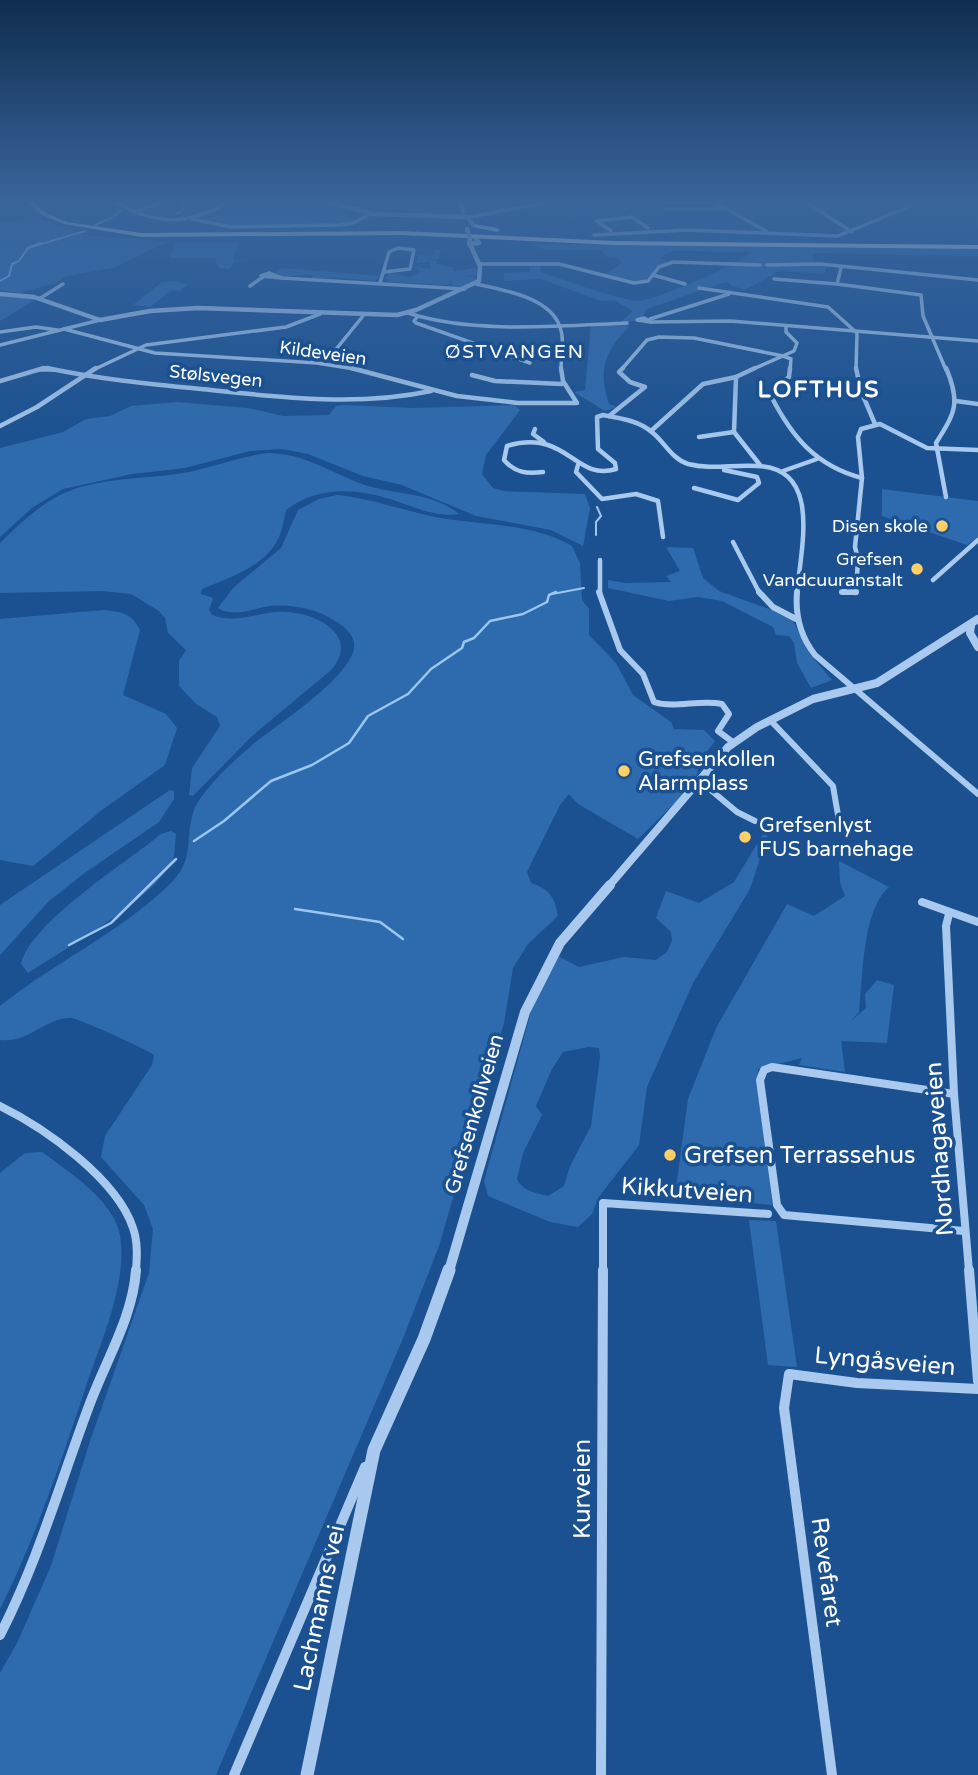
<svg xmlns="http://www.w3.org/2000/svg" width="978" height="1775" viewBox="0 0 978 1775" font-family="'Varela Round',sans-serif">
	<style>
		.green { fill: #2e6bae; fill-rule: evenodd }
		.lines { fill: none; stroke-linecap: round; stroke-linejoin: round }
		.stream-far1 { stroke: #9cc5f0; stroke-width: 2 }
		.stream { stroke: #9cc5f0; stroke-width: 2.5 }
		.minor-far4 { stroke: #a9caee; stroke-width: 3.5 }
		.minor-far3 { stroke: #a9caee; stroke-width: 4.5 }
		.minor-far2 { stroke: #a9caee; stroke-width: 6 }
		.minor-far1 { stroke: #a9caee; stroke-width: 8 }
		.minor { stroke: #a9caee; stroke-width: 10 }
		.tertiary-far3 { stroke: #a9caee; stroke-width: 4.5 }
		.tertiary-far2 { stroke: #a9caee; stroke-width: 8 }
		.tertiary-far1 { stroke: #a9caee; stroke-width: 10 }
		.tertiary { stroke: #a9caee; stroke-width: 13 }
		.trunk { fill: #f8fbff; fill-rule: evenodd }
		.tertiary-bridge { stroke: #a9caee; stroke-width: 4.5 }
		.poi-dot { fill: #ffd067; stroke: #1b5190; stroke-width: 2.5 }
		.labels { text-anchor: middle; stroke-width: 7; stroke-linejoin: round; paint-order: stroke }
		.far-street-label { font-size: 18px; fill: #fff; stroke: #1b5190 }
		.far-poi-label { font-size: 18px; fill: #fff; stroke: #1b5190; text-anchor: end }
		.far-neighbourhood-label { font-size: 19px; letter-spacing: 2px; fill: #fff; stroke: #1b5190 }
		.poi-label { font-size: 21px; fill: #fff; stroke: #1b5190; text-anchor: start }
		.street-label { font-size: 21px; fill: #fff; stroke: #1b5190 }
		.far-district-label { font-size: 23px; font-weight: bold; letter-spacing: 2px; fill: #fff; stroke: #1b5190 }
		.near-street-label { font-size: 24px; fill: #fff; stroke: #1b5190 }
		.near-poi-label { font-size: 24px; fill: #fff; stroke: #1b5190; text-anchor: start }
	</style>
	<rect width="100%" height="100%" fill="#1b5190"/>
	<g class="green">
		<path d="M249,199L305,204L298,208L311,210L326,202L347,209L341,214L357,219L351,223L239,226L205,219L217,214L223,215Z"/>
		<path d="M645,199H659L660,207L570,217L568,213L643,204Z"/>
		<path d="M39,219L86,235L166,242L113,268L67,276L53,284L19,293L0,290V223Z"/>
		<path d="M176,243H238L233,260H251L235,261L230,269L220,268L215,261L217,258H169Z"/>
		<path d="M539,244L978,249V256L813,253L814,264L827,265L824,274L779,271L745,290L728,284L730,282L722,283L647,309C641,321 633,322 621,322L633,311L614,300L601,301L541,279L504,281V273L530,272L529,264H541L540,272C559,278 622,301 638,301C653,301 742,263 751,252L672,251L660,258L668,262C655,265 655,273 645,280C635,287 616,278 605,275L623,262L619,261L620,258L605,256L602,250H546L532,245Z"/>
		<path d="M425,249L441,250L438,259L428,261H437L436,264L452,267L454,271L476,268L477,275H464L478,279L464,287L451,285L452,281L449,282V285L388,282L389,279H385L389,273L410,277L421,271L415,267L430,269V262L416,263L418,255L432,256L434,251Z"/>
		<path d="M281,268L380,276L375,281L330,277L332,279L311,278L312,275L282,276L275,272Z"/>
		<path d="M176,281L187,285L179,291L171,290L150,307L133,305L162,282Z"/>
		<path d="M0,295L36,299L0,321Z"/>
		<path d="M631,324C606,351 597,367 609,404L617,407L605,411L574,392L585,390L591,325Z"/>
		<path d="M177,402L248,408L283,416L329,415L336,406L344,405L413,408L515,405L520,410L486,455L482,474L493,488L504,491L585,494L590,508L583,546L551,530L476,516L402,485L363,476L308,454L282,449L250,451L185,468L132,474L63,489L32,508L0,537V448L63,432L86,419L110,416L131,406Z"/>
		<path d="M267,453C305,453 331,473 365,485C395,495 433,492 459,514C436,518 412,506 390,499C356,488 316,486 286,510C284,519 283,528 279,537C267,566 228,578 202,589L201,594L213,598L209,610L212,615C238,625 261,610 287,612C320,614 361,638 330,671L252,736L193,796L189,795L192,768L220,726L217,717L196,704L179,686V661L186,650L168,633L165,618L159,611L131,594L102,591L0,593V543C17,526 36,508 58,496C97,476 147,480 189,472C216,466 240,457 267,453Z"/>
		<path d="M882,489L978,501V537L967,545L882,516Z"/>
		<path d="M337,495C367,498 396,508 426,515C472,526 531,521 572,546L580,563L582,600L589,609V635L616,663L633,695L671,722L674,729L704,730L715,741L702,758L696,777L676,802L638,839L578,804L569,794L560,805L527,872L531,883C549,889 555,897 558,916L528,944L513,968L504,1023L439,1246L404,1336L216,1775H0V1673L17,1643L51,1566L90,1441L149,1273L153,1229L144,1205L101,1157L105,1136L152,1065L154,1055C146,1049 78,1018 71,1018C66,1018 58,1019 55,1021C34,1029 24,1042 0,1040V1006C54,963 117,934 168,886C196,859 184,844 193,813C199,792 235,760 252,745C273,727 366,669 353,639C350,631 342,625 335,621C316,608 291,604 269,606C251,609 234,618 218,608L233,588L281,548L298,510L319,499Z"/>
		<path d="M666,547L693,548L703,578L719,591L772,610L793,621L809,653L832,680L811,688L797,663L794,643L789,636L776,635L773,627L722,601L698,597L669,601L608,588V580L625,583L671,582L666,576L680,571Z"/>
		<path d="M104,610C122,612 132,613 140,630L123,695L166,714L177,728L165,765L102,810L33,866L0,860V619Z"/>
		<path d="M170,790L174,791V799L159,822L86,872L49,901L0,955V905Z"/>
		<path d="M171,831L176,834C175,841 175,849 174,856C162,895 63,950 28,973L21,964C31,922 126,863 161,834Z"/>
		<path d="M763,834H768L750,889L693,983L647,1087L639,1145L598,1198L592,1214L578,1227L550,1222L488,1196L484,1181L531,1012L554,954L579,967L624,957L656,960L667,952L672,941L671,932L656,918L666,891L699,903L734,882ZM588,1047L599,1048L600,1057L591,1126L570,1166L564,1186L548,1196C536,1193 522,1191 517,1179L523,1153L542,1115L536,1106L552,1069L563,1052Z"/>
		<path d="M839,861L889,887C862,910 863,978 859,1012L850,1022L866,1008L865,994L877,980L894,985L887,1043L841,1041L845,1072L799,1065L802,1058L758,1069L772,1205L675,1196L688,1099L716,1028L787,904L814,916L845,896L840,882Z"/>
		<path d="M42,1152C69,1172 110,1198 119,1231C130,1277 101,1342 86,1386C61,1462 36,1537 0,1609V1173L25,1153Z"/>
		<path d="M749,1220L776,1221L797,1367L768,1365Z"/>
	</g>
	<g class="lines">
		<g class="stream-far1">
			<path d="M125,202L128,199"/>
			<path d="M4,204L7,203"/>
			<path d="M176,214L182,211L183,203L191,199"/>
			<path d="M114,216L121,210"/>
			<path d="M95,225L112,218"/>
			<path d="M28,248L40,243"/>
			<path d="M0,281L9,276L12,264L19,261L28,248L85,231"/>
			<path d="M596,535V522L601,516L597,507"/>
			<path d="M552,594L584,588"/>
		</g>
		<g class="stream">
			<path d="M194,841L224,821L271,781L312,765L349,743L368,716L408,694L431,669L462,648L464,642L474,638L490,621L523,614L547,602L549,595L556,592"/>
			<path d="M295,909L380,922L403,939"/>
			<path d="M69,945L111,923L176,859"/>
		</g>
		<g class="minor-far4">
			<path d="M108,199C159,226 184,227 235,199"/>
			<path d="M709,199L766,231"/>
			<path d="M801,199L852,232"/>
			<path d="M461,204L464,218L565,199"/>
			<path d="M467,204L509,199"/>
			<path d="M665,209H723"/>
			<path d="M134,212L172,199"/>
			<path d="M192,219L231,227L339,225L353,223L370,214"/>
			<path d="M611,231L597,221L632,217L648,228"/>
			<path d="M594,235L687,230L838,236L927,199"/>
			<path d="M479,264H559L634,283L648,281L659,267L673,262L760,265"/>
			<path d="M767,265L820,264L978,280"/>
			<path d="M841,268L837,284L921,295L923,316L946,370"/>
			<path d="M269,273L282,278L261,276Z"/>
			<path d="M653,275L685,284"/>
			<path d="M282,278L465,289"/>
			<path d="M774,279L837,284"/>
			<path d="M380,283L389,252L398,248L414,250L410,269L384,272"/>
			<path d="M476,284C503,290 550,297 560,327C565,341 561,356 561,370"/>
			<path d="M250,286L263,277"/>
			<path d="M699,288L828,307L857,333L856,370"/>
			<path d="M39,299L63,284"/>
			<path d="M408,313C473,334 559,326 627,323"/>
			<path d="M418,316L414,321L416,323L530,363"/>
			<path d="M644,318L651,322L637,320Z"/>
			<path d="M650,319L729,294"/>
			<path d="M651,322L730,321L978,341"/>
			<path d="M64,329L155,353L317,363L361,370"/>
			<path d="M0,332L36,327L57,330"/>
			<path d="M0,345L100,320"/>
			<path d="M324,364L363,316"/>
			<path d="M38,370H55"/>
			<path d="M93,370L146,345L286,327L320,314"/>
			<path d="M621,370L647,340L659,337L694,338L783,356L791,359L790,370"/>
			<path d="M751,370L794,351L797,343L786,332V326"/>
		</g>
		<g class="minor-far3">
			<path d="M47,368C98,379 149,384 201,389C277,397 356,407 431,391"/>
			<path d="M351,368L457,396L518,403H577L563,381L561,368"/>
			<path d="M790,368L789,377L773,390L771,396C792,437 816,466 862,478"/>
			<path d="M856,368L861,391L875,424"/>
			<path d="M946,368C961,403 955,413 936,443L946,497"/>
			<path d="M472,375L495,381L562,384"/>
			<path d="M736,377L734,432L760,465"/>
			<path d="M0,381L44,368"/>
			<path d="M956,401L978,404"/>
			<path d="M609,416L645,387L630,382L619,372L623,368"/>
			<path d="M0,426L37,407L96,368"/>
			<path d="M535,429L533,434L544,442"/>
			<path d="M651,431L703,384L736,377L755,368"/>
			<path d="M699,437L734,432"/>
			<path d="M578,465L576,472L602,499L636,494L658,501L663,537"/>
			<path d="M783,471L817,459"/>
			<path d="M543,472C527,474 515,473 504,460L507,446C568,428 574,482 616,469L615,463L598,449L597,417L603,415C620,418 640,421 653,433C665,443 672,459 688,464C711,470 735,464 758,466C823,469 800,550 797,594"/>
			<path d="M694,488L738,500L759,483L757,477L724,470"/>
			<path d="M733,542L760,594"/>
			<path d="M933,580L978,540"/>
			<path d="M842,592L856,593L858,559L855,547L862,478L858,437L861,429L880,424L927,448L978,450"/>
			<path d="M600,594V560"/>
		</g>
		<g class="minor-far2">
			<path d="M599,592L620,650L643,674L654,702C675,709 700,699 722,704L729,714L718,731L734,743"/>
			<path d="M759,592L773,607L796,619"/>
			<path d="M797,592C795,616 800,636 815,655L978,794"/>
			<path d="M842,592H856"/>
			<path d="M770,720L833,786L839,821"/>
			<path d="M700,781L737,812L755,821"/>
		</g>
		<g class="minor-far1">
			<path d="M922,902L978,922"/>
			<path d="M949,914L946,926L954,1094L969,1271"/>
			<path d="M954,1094L772,1067L764,1070L760,1080L777,1205L784,1215L964,1231"/>
			<path d="M0,1106C45,1128 117,1179 133,1228C138,1242 137,1257 136,1271"/>
			<path d="M603,1271V1203L768,1214"/>
		</g>
		<g class="minor">
			<path d="M969,1270L978,1381"/>
			<path d="M0,1635C38,1561 60,1483 89,1406C105,1362 133,1317 136,1270"/>
			<path d="M234,1775L365,1467"/>
			<path d="M601,1775L603,1270"/>
			<path d="M832,1775L784,1408L789,1374L857,1383L978,1389"/>
		</g>
		<g class="tertiary-far3">
			<path d="M318,199L374,214L468,217L473,225"/>
			<path d="M470,240L469,244L479,243L476,239"/>
			<path d="M0,294L34,297L100,320L150,311L198,308L397,315L416,310L479,281L480,266L470,244"/>
		</g>
		<g class="tertiary-far2">
			<path d="M971,626L970,633L978,647"/>
			<path d="M608,887L728,747L757,727L813,699L877,683L978,619"/>
		</g>
		<path class="tertiary-far1" d="M449,1271L525,1012L560,943L610,885"/>
		<path class="tertiary" d="M307,1775L374,1450L424,1339L449,1270"/>
		<g class="trunk">
			<path d="M23,199H29L46,213L67,222L142,233L402,231L614,241L978,245V249L614,245L402,235L142,237L64,224L42,215Z"/>
			<path d="M475,224L497,228L500,230L497,232L473,227Z"/>
		</g>
		<path class="tertiary-bridge" d="M467,229L470,240"/>
	</g>
	<linearGradient id="sky" x2="0" y2="1"><stop stop-color="#0f2d4f"/><stop offset="0.45" stop-color="#39659c"/><stop offset="1" stop-color="#39659c" stop-opacity="0"/></linearGradient>
	<rect width="978" height="447" fill="url(#sky)"/>
	<g class="poi-dot">
		<circle cx="942" cy="526" r="7"/>
		<circle cx="917" cy="569" r="7"/>
		<circle cx="624" cy="771" r="7"/>
		<circle cx="745" cy="837" r="7"/>
		<circle cx="670" cy="1155" r="7"/>
	</g>
	<g class="labels">
		<g class="far-street-label">
			<text transform="translate(323 353) rotate(8)" y="6">Kildeveien</text>
			<text transform="translate(216 376) rotate(6)" y="6">Stølsvegen</text>
		</g>
		<g class="far-poi-label">
			<text x="928" y="532">Disen skole</text>
			<text x="903" y="565">Grefsen<tspan x="903" dy="21">Vandcuuranstalt</tspan></text>
		</g>
		<g class="far-neighbourhood-label">
			<text x="515" y="358">ØSTVANGEN</text>
		</g>
		<g class="poi-label">
			<text x="638" y="766">Grefsenkollen<tspan x="638" dy="24">Alarmplass</tspan></text>
			<text x="759" y="832">Grefsenlyst<tspan x="759" dy="24">FUS barnehage</tspan></text>
		</g>
		<g class="street-label">
			<text transform="translate(474 1114) rotate(-74)" y="7">Grefsenkollveien</text>
		</g>
		<g class="far-district-label">
			<text x="819" y="397">LOFTHUS</text>
		</g>
		<g class="near-street-label">
			<text transform="translate(939 1149) rotate(-94)" y="8">Nordhagaveien</text>
			<text transform="translate(687 1190) rotate(4)" y="8">Kikkutveien</text>
			<text transform="translate(885 1361) rotate(5)" y="8">Lyngåsveien</text>
			<text transform="translate(582 1489) rotate(-90)" y="8">Kurveien</text>
			<text transform="translate(827 1572) rotate(82)" y="8">Revefaret</text>
			<text transform="translate(319 1608) rotate(-78)" y="8">Lachmanns vei</text>
		</g>
		<g class="near-poi-label">
			<text x="684" y="1163">Grefsen Terrassehus</text>
		</g>
	</g>
</svg>
